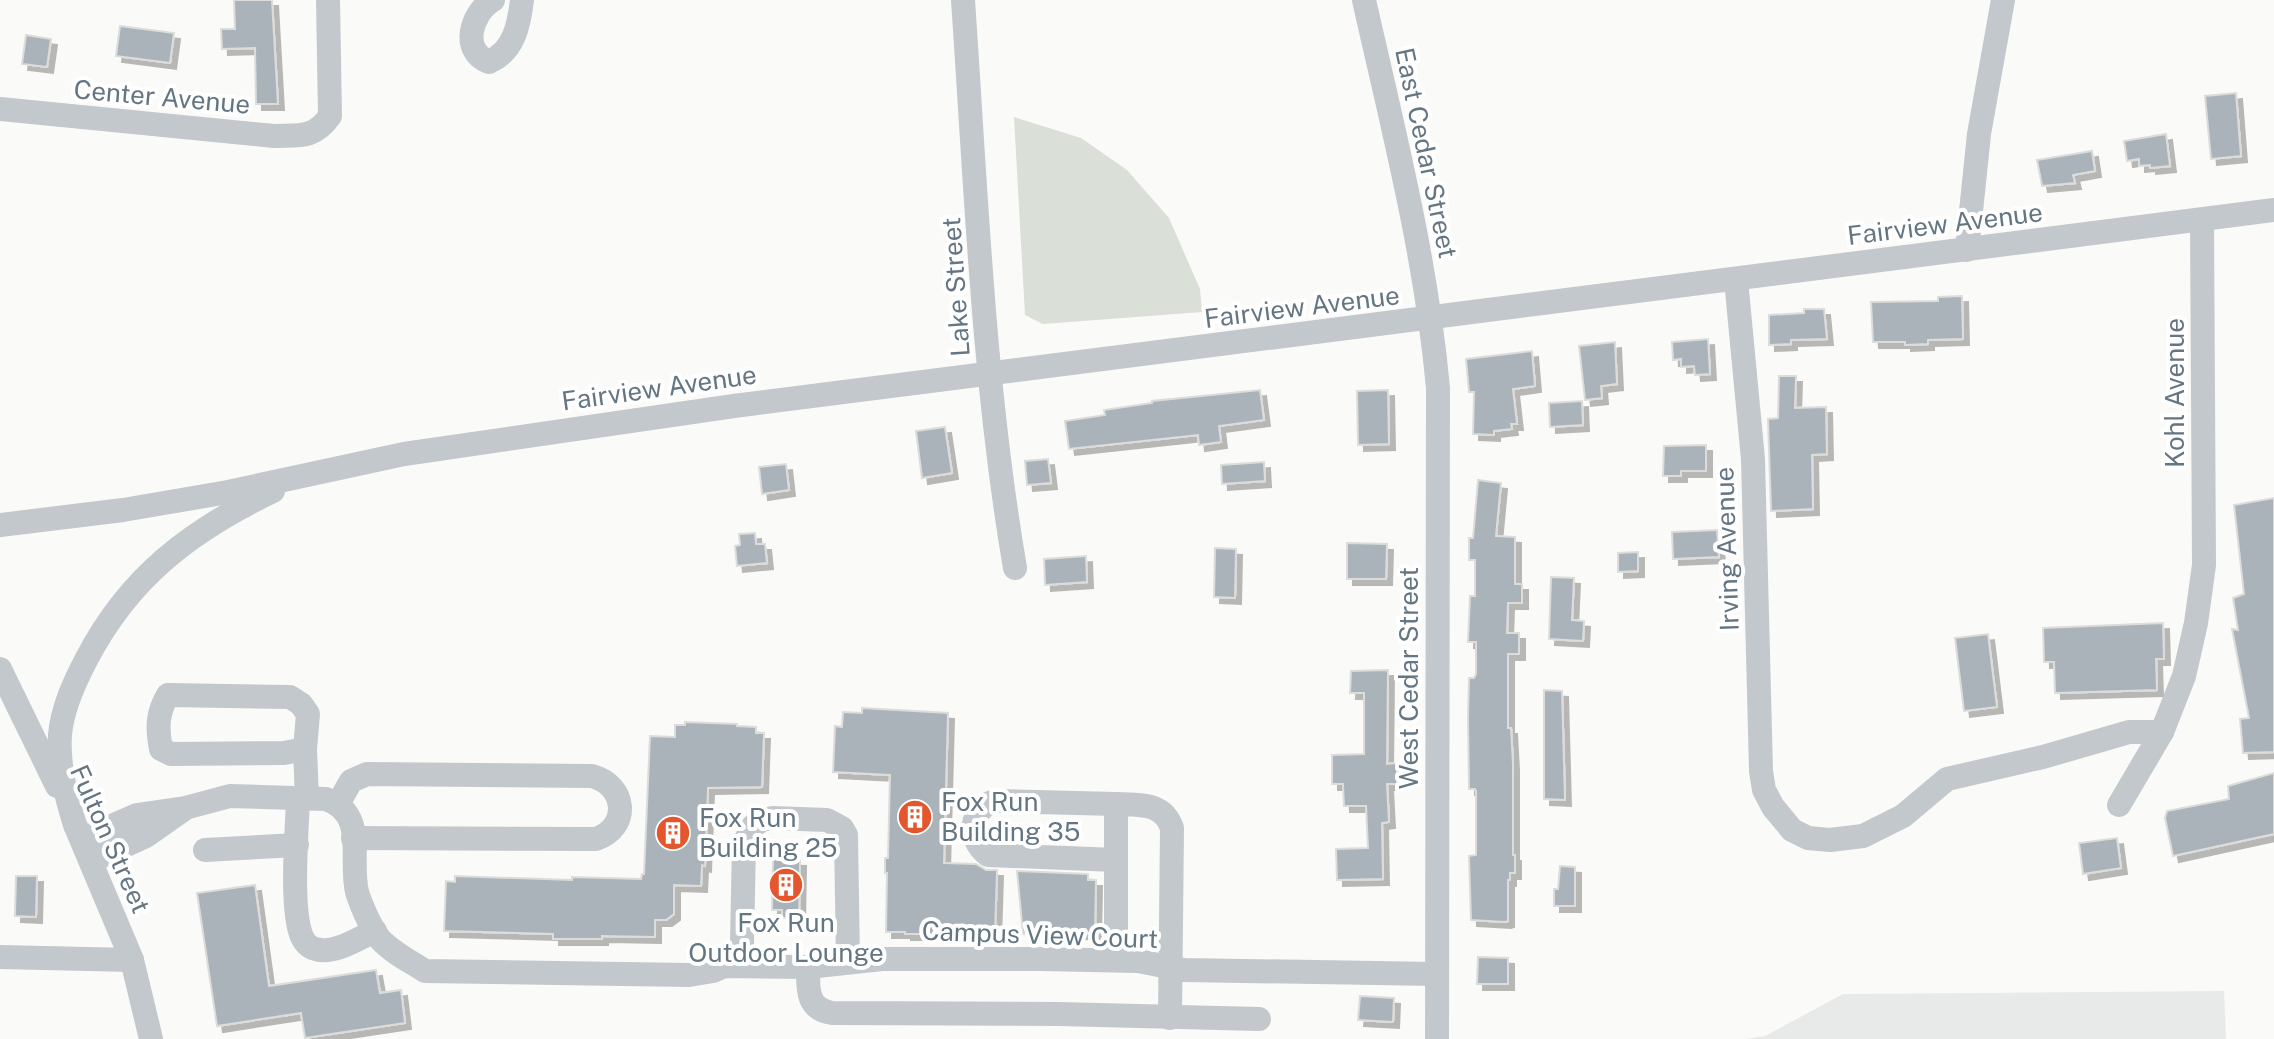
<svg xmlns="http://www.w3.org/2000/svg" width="2274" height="1039" viewBox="0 0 2274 1039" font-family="'Public Sans',sans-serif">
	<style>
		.built { fill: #e8e9e9 }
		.green { fill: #dadfd7 }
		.building { fill: #aab3b9; stroke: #dcdcda; stroke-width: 2; filter: url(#shadow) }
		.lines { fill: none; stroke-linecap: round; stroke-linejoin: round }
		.minor { stroke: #c3c8cc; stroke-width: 24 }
		.labels { text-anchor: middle; stroke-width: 8; stroke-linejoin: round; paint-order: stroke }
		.street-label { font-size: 26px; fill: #657683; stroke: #fff }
		.poi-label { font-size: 26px; fill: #657683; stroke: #fff; text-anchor: start }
	</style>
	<defs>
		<filter id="shadow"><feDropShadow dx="6" dy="6" stdDeviation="0" flood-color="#0004"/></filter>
	</defs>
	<rect width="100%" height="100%" fill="#fafaf8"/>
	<path class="built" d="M2224,991L2226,1039H1745L1765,1036L1843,994Z"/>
	<path class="green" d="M1014,117L1081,138L1127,170L1169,218L1200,289L1202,312L1043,324L1025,315Z"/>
	<g class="building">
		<path d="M234,0H272L278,104H256L255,48L222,49L221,29H235Z"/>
		<path d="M120,26L174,33L170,63L116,56Z"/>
		<path d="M26,35L51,39L47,67L22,64Z"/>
		<path d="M2236,93L2241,156L2211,159L2205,96Z"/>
		<path d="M2166,134L2170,166L2150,168V165L2139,166V159L2127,161L2124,141Z"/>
		<path d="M2092,151L2095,171L2073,175L2075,183L2042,186L2037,160Z"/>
		<path d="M1962,296L1963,339L1928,340V344L1905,345V342H1873L1871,302L1938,301V297Z"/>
		<path d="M1804,309H1824L1827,339L1791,340V344L1769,345V315L1804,313Z"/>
		<path d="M1708,339L1710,374L1695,375L1694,366L1681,367V359L1673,360L1672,342Z"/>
		<path d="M1615,342L1617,384L1601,386L1602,398L1585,400L1579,346Z"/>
		<path d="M1532,351L1535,386L1513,389L1517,424H1511L1512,429L1494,431V435L1473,434L1474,392H1469L1466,359Z"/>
		<path d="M1779,376H1796L1795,408L1826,407L1827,454L1812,455L1813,509L1771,511L1768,419L1778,418Z"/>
		<path d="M1260,390L1264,420L1219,426L1221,442L1199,445L1198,435L1069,449L1065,421L1105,415L1104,410L1152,403V401Z"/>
		<path d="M1388,390L1389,444L1358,445L1357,391Z"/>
		<path d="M1582,401L1583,425L1550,427L1549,403Z"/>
		<path d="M945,427L952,473L922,478L916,431Z"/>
		<path d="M1706,445V471H1681V476H1663L1664,446Z"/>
		<path d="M1048,459L1051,483L1027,485L1025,461Z"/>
		<path d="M1264,462L1265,481L1222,484L1221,465Z"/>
		<path d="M786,464L789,490L762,494L759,467Z"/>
		<path d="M1478,480L1501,483L1496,536L1515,537V584H1522V603H1508L1507,633H1519V654H1508V728H1511L1513,764V855H1515V873H1510V880H1508V921L1505,922L1471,920L1469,856L1476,855V791L1475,789H1469L1468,718L1469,678H1474L1476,674V642H1468L1470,596H1475V560H1469V538H1473Z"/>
		<path d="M2274,498V752L2243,753L2240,719L2249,718L2232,629L2238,630L2233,598L2244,594L2234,505Z"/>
		<path d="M1717,530L1719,557L1673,559L1672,532Z"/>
		<path d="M755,533L756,544H765L767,563L737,566L735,546L740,545L739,534Z"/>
		<path d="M1347,543L1387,544L1386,579H1347Z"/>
		<path d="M1215,548L1236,549L1235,598L1214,597Z"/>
		<path d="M1638,552V571L1618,572V553Z"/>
		<path d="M1086,556L1087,582L1045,585L1044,559Z"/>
		<path d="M1551,577L1574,578L1572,620L1584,621L1583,641L1549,639Z"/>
		<path d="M2163,623L2164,659H2156L2157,690L2055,693L2054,662H2044L2043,628Z"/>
		<path d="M1988,634L1997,707L1964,711L1955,638Z"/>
		<path d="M1388,670L1387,764L1397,763V784H1387L1389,822L1382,823L1383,879L1337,880L1336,849L1368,848L1366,806H1344L1343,784H1332V755L1364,754V693H1350L1351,671Z"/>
		<path d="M1544,690L1562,691L1565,800L1544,799Z"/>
		<path d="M862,708L948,713L944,863L976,864L986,870H997L995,934H905V932H886L887,873H885V858H888L890,775L833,772L835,726L842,727L843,712L862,713Z"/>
		<path d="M685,722L737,724V726L756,727V733H764L762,787L708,788L705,866L702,865L701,886L674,885V914L666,920H655V937L602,936V939H553V934L444,931L446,881L455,882V876L572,880V877L641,879L642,874H644L650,736L675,737V725H685Z"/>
		<path d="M2274,773V834L2173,856L2165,818L2167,811L2229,799L2228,786Z"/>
		<path d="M2117,838L2121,868L2083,874L2079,843Z"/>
		<path d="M773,859L800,860L799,918H782V910H772Z"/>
		<path d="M1560,866L1575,867V906H1554V889H1558Z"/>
		<path d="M1017,871L1088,874V880H1096L1095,933L1023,934Z"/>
		<path d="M16,876H37L36,917L15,916Z"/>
		<path d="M255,885L269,986L376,970L380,993L401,990L405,1023L305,1038L301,1013L217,1026L197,893Z"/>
		<path d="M1478,957L1508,958V984H1477Z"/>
		<path d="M1360,996L1394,998L1393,1022L1358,1020Z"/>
	</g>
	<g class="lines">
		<g class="minor">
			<path d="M493,0C471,13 460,51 489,62C514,51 519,25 522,0"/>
			<path d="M963,0C976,189 983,381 1015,568"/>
			<path d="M1364,0C1393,129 1426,256 1438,388L1437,1039"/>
			<path d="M0,109L274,136C299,135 314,139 330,116L328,0"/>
			<path d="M1967,250L1979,134L2003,0"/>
			<path d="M1736,280L1753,459L1761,771L1764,790L1773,807L1792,830L1808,838L1830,840L1863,836L1903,816L1947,779L2043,757L2129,732H2162"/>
			<path d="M0,525L123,510L228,492L404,454L734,406L2274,210"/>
			<path d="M0,669L57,786"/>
			<path d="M305,749L284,753L171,754L161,749C157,728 157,713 168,695L290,697L301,704L308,714L305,749L307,799"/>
			<path d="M298,799C297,830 290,910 302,937C305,943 310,948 316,949C334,955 359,938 375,931"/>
			<path d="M338,804L351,781L367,774L592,776C626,785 631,827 596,839L353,838"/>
			<path d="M2119,805L2162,732L2184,676L2196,623L2204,565L2202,220"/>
			<path d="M75,825C66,796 58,766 60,735C62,709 74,683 86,660C129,577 190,531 273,491"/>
			<path d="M76,827L132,960L151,1039"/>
			<path d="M82,839L137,815L185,808L230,796L326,799C368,814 349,858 357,892C361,905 371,928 379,938C391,952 410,961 425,971L689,975L713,971L724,966L808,967L882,959H1040L1138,961L1184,970L1436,974"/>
			<path d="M205,850L297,845"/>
			<path d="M1116,860L988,855C967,839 969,809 995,801L1116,804"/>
			<path d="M91,861L146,836L183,810"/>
			<path d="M0,957L132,960"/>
			<path d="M1116,960V804C1140,805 1163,802 1172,828L1170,1018"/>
			<path d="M737,966L742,943L744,843L753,826L762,820L773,818L827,820L842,828L846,835L848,962"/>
			<path d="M808,967C808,988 806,1009 832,1013L1058,1014L1259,1019"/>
		</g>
	</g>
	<defs>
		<g id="building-disc" transform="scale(1.8)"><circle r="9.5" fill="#e4572e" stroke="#fff"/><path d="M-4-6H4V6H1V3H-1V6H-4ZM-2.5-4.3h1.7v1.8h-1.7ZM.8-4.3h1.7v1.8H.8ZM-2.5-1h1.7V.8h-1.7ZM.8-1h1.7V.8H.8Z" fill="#fff"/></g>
	</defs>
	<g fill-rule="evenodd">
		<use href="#building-disc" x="915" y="817"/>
		<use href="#building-disc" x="673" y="833"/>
		<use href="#building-disc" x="786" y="885"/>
	</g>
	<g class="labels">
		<g class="street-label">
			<text transform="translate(162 97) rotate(5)" y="9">Center Avenue</text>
			<text transform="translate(1426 153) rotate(78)" y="9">East Cedar Street</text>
			<text transform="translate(1945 224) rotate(-7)" y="9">Fairview Avenue</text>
			<text transform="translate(956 287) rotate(-94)" y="9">Lake Street</text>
			<text transform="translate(1302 307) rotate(-7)" y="9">Fairview Avenue</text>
			<text transform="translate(659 388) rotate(-8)" y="9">Fairview Avenue</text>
			<text transform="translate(2175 393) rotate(-90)" y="9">Kohl Avenue</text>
			<text transform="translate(1727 549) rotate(-92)" y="9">Irving Avenue</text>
			<text transform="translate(1409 678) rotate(-90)" y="9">West Cedar Street</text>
			<text transform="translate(110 839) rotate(66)" y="9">Fulton Street</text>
			<text transform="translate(1040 935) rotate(2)" y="9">Campus View Court</text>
		</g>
		<g class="poi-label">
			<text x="941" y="811">Fox Run<tspan x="941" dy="30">Building 35</tspan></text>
			<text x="699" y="827">Fox Run<tspan x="699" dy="30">Building 25</tspan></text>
			<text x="786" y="932" text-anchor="middle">Fox Run<tspan x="786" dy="30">Outdoor Lounge</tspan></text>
		</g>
	</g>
</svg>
